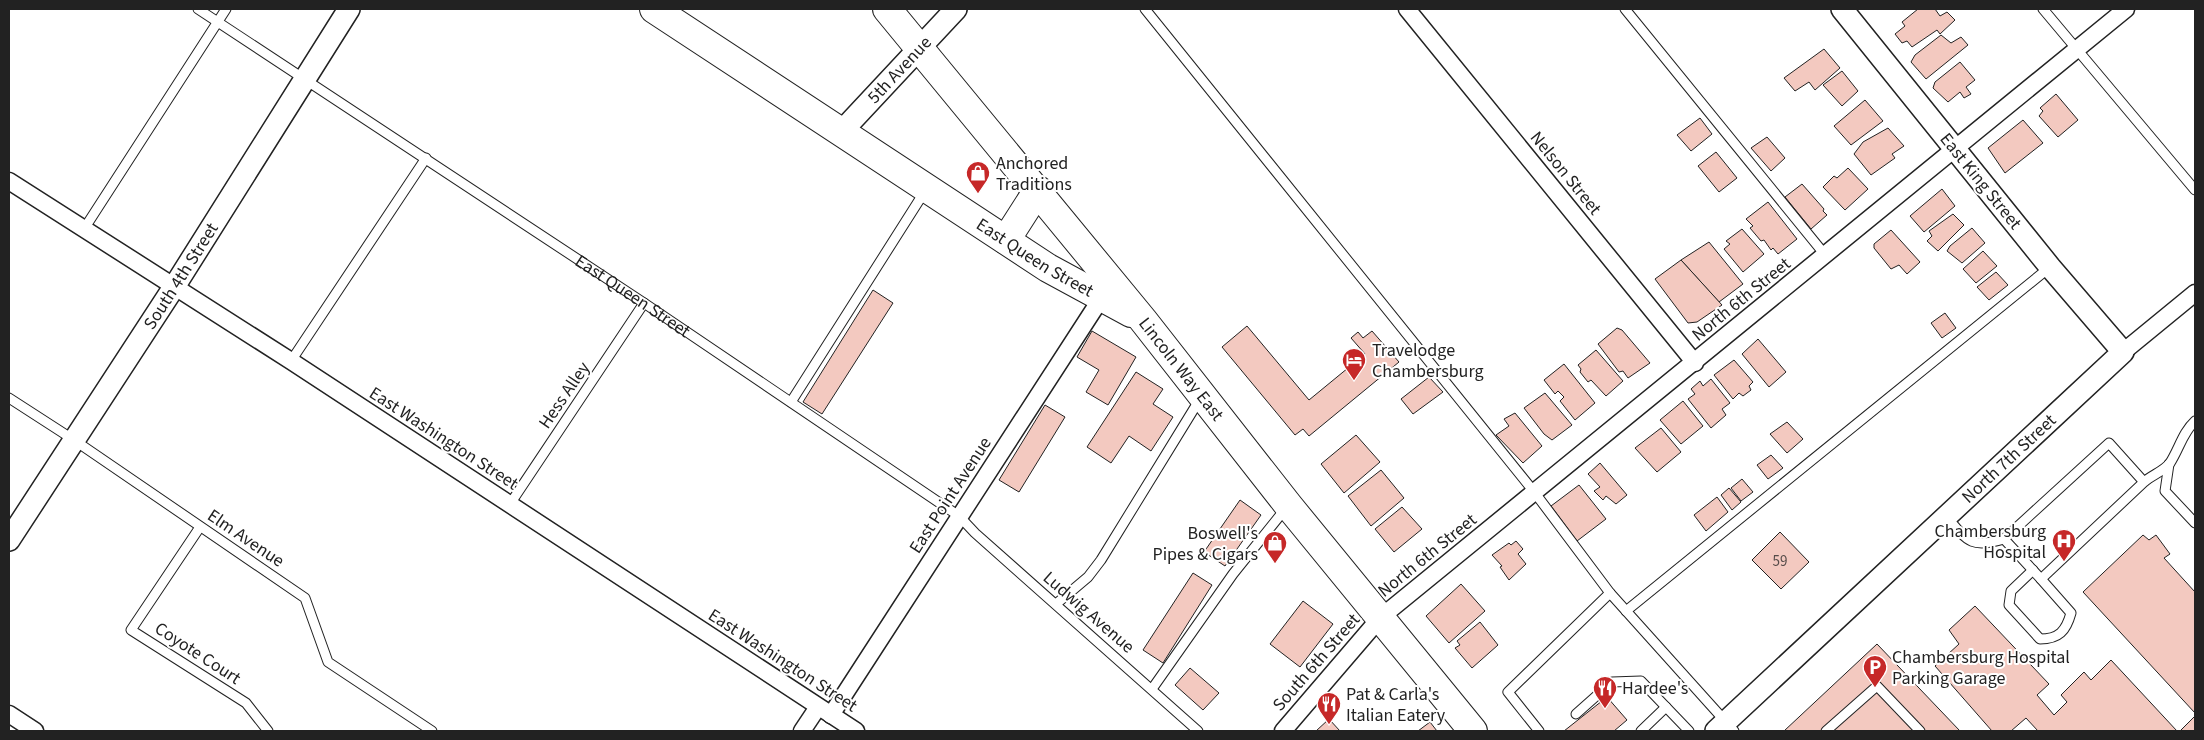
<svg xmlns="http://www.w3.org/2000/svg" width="2204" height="740" viewBox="0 0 2204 740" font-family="'Source Sans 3',sans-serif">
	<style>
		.building { fill: #f3c9c0; stroke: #222 }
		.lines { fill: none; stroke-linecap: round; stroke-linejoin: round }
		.service-casing { stroke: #222; stroke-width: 11 }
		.minor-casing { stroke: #222; stroke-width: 19 }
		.tertiary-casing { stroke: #222; stroke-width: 24 }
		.trunk-casing { stroke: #222; stroke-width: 30 }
		.service { stroke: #fff; stroke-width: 9 }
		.minor { stroke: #fff; stroke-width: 16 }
		.tertiary { stroke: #fff; stroke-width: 21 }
		.trunk { stroke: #fff; stroke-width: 28 }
		.labels { text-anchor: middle; stroke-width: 4; stroke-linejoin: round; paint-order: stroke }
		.number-label { font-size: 15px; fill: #564c4a }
		.street-label { font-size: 18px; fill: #222; stroke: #fff }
		.poi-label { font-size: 18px; fill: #222; stroke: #fff; text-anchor: start }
	</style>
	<rect width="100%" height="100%" fill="#fff"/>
	<g class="building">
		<path d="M1918,9H1935L1940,16L1947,12L1955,20L1940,34L1937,30L1912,47L1907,41L1902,43L1895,34L1905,26L1902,22Z"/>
		<path d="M1941,35L1951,43L1961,37L1968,45L1926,79L1911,62L1915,55Z"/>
		<path d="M1824,49L1840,68L1815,90L1809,82L1795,91L1784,78Z"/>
		<path d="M1960,62L1975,80L1966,87L1971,94L1964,98L1960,92L1948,102L1933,88L1935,82Z"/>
		<path d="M1842,71L1858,91L1842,106L1823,85Z"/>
		<path d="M2056,94L2078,120L2058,137L2039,116L2043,111L2040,108Z"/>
		<path d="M1865,100L1883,121L1851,145L1834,126Z"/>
		<path d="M1700,118L1712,134L1691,151L1677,135Z"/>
		<path d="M2023,120L2043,143L2005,173L1988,148Z"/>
		<path d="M1888,128L1904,146L1892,154L1895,158L1871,175L1854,154L1863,142Z"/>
		<path d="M1767,137L1785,158L1771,171L1751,148Z"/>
		<path d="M1716,152L1737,178L1719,192L1698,166Z"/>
		<path d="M1848,168L1868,189L1845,210L1823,187L1834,176L1837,178Z"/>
		<path d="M1802,184L1824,209L1823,211L1827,215L1811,229L1785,197Z"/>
		<path d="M1942,189L1955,206L1924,232L1910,216Z"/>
		<path d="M1768,202L1797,239L1778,254L1773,248L1771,250L1764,240L1761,241L1750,228L1753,226L1746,219Z"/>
		<path d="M1953,214L1964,225L1938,251L1927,241L1932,236L1929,231Z"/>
		<path d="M1972,228L1985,243L1962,263L1947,251L1950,246Z"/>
		<path d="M1742,229L1764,254L1743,272L1724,249L1730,244L1726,241Z"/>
		<path d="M1891,230L1920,262L1907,274L1899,265L1891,269L1874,248V244Z"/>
		<path d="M1709,242L1743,284L1719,302L1681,260Z"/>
		<path d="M1983,251L1997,266L1976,283L1963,269Z"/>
		<path d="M1681,260L1722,305L1697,322L1688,323L1655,279Z"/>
		<path d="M1996,272L2008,285L1989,300L1977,287Z"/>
		<path d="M873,290L893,303L822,414L803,402Z"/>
		<path d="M1945,313L1956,328L1942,338L1931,323Z"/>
		<path d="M1247,326L1309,400L1365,354L1351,338L1358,332L1363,338L1372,331L1399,362L1309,436L1303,429L1295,435L1222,347Z"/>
		<path d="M1617,328L1622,330L1650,363L1628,378L1623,371L1619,372L1598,344Z"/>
		<path d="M1092,331L1136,357L1108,405L1086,392L1099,370L1077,357Z"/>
		<path d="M1758,339L1786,372L1769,387L1742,354Z"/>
		<path d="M1596,350L1623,381L1606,396L1591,380L1588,382L1580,372L1581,369L1578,365Z"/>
		<path d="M1734,360L1753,382L1749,386L1751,390L1743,396L1739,393L1733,399L1714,375Z"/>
		<path d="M1564,364L1595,403L1575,420L1560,401L1564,397L1558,391L1555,394L1544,380Z"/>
		<path d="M1136,372L1163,389L1153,404L1173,417L1151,451L1129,436L1111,463L1087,447Z"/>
		<path d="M1429,377L1443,392L1413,414L1401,399Z"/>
		<path d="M1711,379L1730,403L1722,409L1726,415L1711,428L1688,399L1695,394L1691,389L1700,381L1703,386Z"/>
		<path d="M1545,393L1572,425L1552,440L1544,434L1524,408Z"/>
		<path d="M1683,401L1703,426L1681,444L1660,420Z"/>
		<path d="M1045,405L1065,417L1019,492L999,480Z"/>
		<path d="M1515,413L1542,446L1523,463L1496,435L1509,426L1504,419Z"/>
		<path d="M1787,422L1803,439L1787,453L1770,434Z"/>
		<path d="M1661,428L1681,452L1657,472L1635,448Z"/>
		<path d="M1356,435L1380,462L1344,493L1321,464Z"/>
		<path d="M1771,455L1783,468L1768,479L1757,465Z"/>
		<path d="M1600,463L1627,495L1616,504L1606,496L1603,500L1594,491L1600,487L1588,474Z"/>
		<path d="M1381,470L1404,498L1371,526L1348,496Z"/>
		<path d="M1742,479L1753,492L1741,501L1731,488Z"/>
		<path d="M1579,485L1606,519L1577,541L1551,506Z"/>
		<path d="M1729,488L1741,502L1732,510L1721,495Z"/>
		<path d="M1717,497L1728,512L1706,531L1694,515Z"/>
		<path d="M1240,500L1261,515L1225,566L1204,552Z"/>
		<path d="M1402,507L1422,529L1394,552L1375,529Z"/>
		<path d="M1780,532L1809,562L1781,589L1752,560Z"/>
		<path d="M2143,535L2149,540L2156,535L2170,554L2164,558L2195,592V713L2083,592Z"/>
		<path d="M1516,541L1523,549L1518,554L1526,564L1509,580L1500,567L1502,566L1492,555L1509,543L1511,545Z"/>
		<path d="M1193,573L1212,585L1163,663L1143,650Z"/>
		<path d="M1461,584L1485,611L1449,643L1426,616Z"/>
		<path d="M1303,601L1333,624L1300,667L1270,644Z"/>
		<path d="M1975,606L2049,684L2037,695L2054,715L2067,702L2061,695L2084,672L2091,680L2111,660L2177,731H2038L2026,718L2011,731H1992L1935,666L1959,644L1949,630Z"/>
		<path d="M1480,622L1498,645L1472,668L1455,648L1460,645L1457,641Z"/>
		<path d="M1877,644L1960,731H1784Z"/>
		<path d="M1190,668L1219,693L1203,710L1175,685Z"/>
		<path d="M1607,697L1627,720L1614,731H1564Z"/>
		<path d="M2195,716V731H2180Z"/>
		<path d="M1329,719L1340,731H1316Z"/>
		<path d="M1430,722L1437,731H1418Z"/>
	</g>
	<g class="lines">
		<g class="service-casing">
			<g id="service">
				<path id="s1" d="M198,9L644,303L959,516L975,533L1198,731"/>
				<path d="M1145,9L1535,493L1610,593L1734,731"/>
				<path d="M1625,9L1826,256"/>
				<path d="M2043,9L2195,190"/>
				<path d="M84,229L226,9"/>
				<path d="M291,361L426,158"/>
				<path d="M9,398L74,440L305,598L328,662L432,731"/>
				<path d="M791,402L925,191"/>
				<path d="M2169,464L2165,491L2195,523"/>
				<path d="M2144,482L2109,443L2004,539L2041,579L2144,482C2152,475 2164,471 2170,463C2179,449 2183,432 2195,421"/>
				<path d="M510,504L644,303"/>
				<path d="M1946,516C1967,541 1971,549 2004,539"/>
				<path d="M200,527L131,630L246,703L268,731"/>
				<path d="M2033,570L2011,591L2009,605L2040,639C2059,639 2066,631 2071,613L2041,579"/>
				<path d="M1056,604L1088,577L1101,560L1200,399"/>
				<path d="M1626,611L2050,267"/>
				<path d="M1152,689L1233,574L1286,508"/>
				<path d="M1576,714L1612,682L1641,681L1689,731"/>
				<path d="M1539,731L1508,692L1610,593"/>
				<path d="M1641,731L1666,707"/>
				<path d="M1826,731L1877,686L1920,731"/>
			</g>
		</g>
		<g class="minor-casing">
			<g id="minor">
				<path d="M1407,9L1695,363"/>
				<path d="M9,181L291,361L856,731"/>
				<path d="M2123,352L2195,293"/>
				<path d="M9,714L35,731"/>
				<path d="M831,715L1102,297"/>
				<path d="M802,731L818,707"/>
				<path d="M1283,731L1380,618L2126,9"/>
			</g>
		</g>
		<g class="tertiary-casing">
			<g id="tertiary">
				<path id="s2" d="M842,131L956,9"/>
				<path id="s3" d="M9,540L174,287L349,9"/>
				<path id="s4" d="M1716,731L2123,352L2050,267L1842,9"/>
			</g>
		</g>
		<g class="trunk-casing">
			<g id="trunk">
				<path id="s5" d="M654,9L1048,268L1131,313"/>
				<path id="s6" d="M887,9L1143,320L1288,505L1473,731"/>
				<path d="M1006,240L1038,190"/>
			</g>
		</g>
		<use href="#service" class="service"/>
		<use href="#minor" class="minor"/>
		<use href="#tertiary" class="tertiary"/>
		<use href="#trunk" class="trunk"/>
	</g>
	<defs>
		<g id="shop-pin" transform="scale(1.25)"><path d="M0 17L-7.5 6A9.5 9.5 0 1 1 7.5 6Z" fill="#c62828" stroke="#fff"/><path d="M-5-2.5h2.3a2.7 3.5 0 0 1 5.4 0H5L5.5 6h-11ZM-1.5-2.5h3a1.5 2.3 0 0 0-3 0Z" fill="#fff"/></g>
		<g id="hotel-pin" transform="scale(1.25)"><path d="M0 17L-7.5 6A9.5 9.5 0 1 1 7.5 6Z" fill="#c62828" stroke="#fff"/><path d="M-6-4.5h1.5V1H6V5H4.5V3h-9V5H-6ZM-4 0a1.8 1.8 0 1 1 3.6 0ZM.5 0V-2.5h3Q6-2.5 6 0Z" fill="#fff"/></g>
		<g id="hospital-pin" transform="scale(1.25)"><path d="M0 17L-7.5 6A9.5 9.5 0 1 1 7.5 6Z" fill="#c62828" stroke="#fff"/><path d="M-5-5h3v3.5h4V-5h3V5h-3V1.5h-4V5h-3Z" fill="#fff"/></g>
		<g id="parking-pin" transform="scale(1.25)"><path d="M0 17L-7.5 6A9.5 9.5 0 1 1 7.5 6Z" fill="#c62828" stroke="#fff"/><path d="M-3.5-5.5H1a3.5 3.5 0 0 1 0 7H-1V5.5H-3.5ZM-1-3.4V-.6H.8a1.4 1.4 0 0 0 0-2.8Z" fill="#fff"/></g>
		<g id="restaurant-pin" transform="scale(1.25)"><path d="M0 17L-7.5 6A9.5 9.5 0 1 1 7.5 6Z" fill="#c62828" stroke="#fff"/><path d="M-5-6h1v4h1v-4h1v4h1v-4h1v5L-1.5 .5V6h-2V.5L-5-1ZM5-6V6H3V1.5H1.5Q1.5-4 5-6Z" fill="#fff"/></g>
	</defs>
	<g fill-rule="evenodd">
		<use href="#shop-pin" x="978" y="173"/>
		<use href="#hotel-pin" x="1354" y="360"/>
		<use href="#hospital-pin" x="2064" y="541"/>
		<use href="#shop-pin" x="1275" y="543"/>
		<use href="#parking-pin" x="1875" y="667"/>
		<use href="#restaurant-pin" x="1605" y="688"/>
		<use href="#restaurant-pin" x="1329" y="704"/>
	</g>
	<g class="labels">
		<g class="number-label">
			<text x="1780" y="566">59</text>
		</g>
		<g class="street-label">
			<text dy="6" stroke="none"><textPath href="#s2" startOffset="84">5th Avenue</textPath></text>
			<text transform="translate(1566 173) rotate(51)" y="6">Nelson Street</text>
			<text transform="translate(1981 181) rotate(51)" y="6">East King Street</text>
			<text dy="6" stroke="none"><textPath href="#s5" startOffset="455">East Queen Street</textPath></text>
			<text dy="6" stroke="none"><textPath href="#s3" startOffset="315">South 4th Street</textPath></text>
			<text dy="6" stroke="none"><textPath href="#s1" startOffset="521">East Queen Street</textPath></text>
			<text transform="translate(1741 299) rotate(-39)" y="6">North 6th Street</text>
			<text dy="6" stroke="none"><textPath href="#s6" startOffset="465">Lincoln Way East</textPath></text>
			<text transform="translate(564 395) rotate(-56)" y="6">Hess Alley</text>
			<text transform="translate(444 438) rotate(33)" y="6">East Washington Street</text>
			<text dy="6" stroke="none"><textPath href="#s4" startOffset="400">North 7th Street</textPath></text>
			<text transform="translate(950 495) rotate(-57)" y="6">East Point Avenue</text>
			<text transform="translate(246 538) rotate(34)" y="6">Elm Avenue</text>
			<text transform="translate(1427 555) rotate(-39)" y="6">North 6th Street</text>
			<text transform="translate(1089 612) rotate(41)" y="6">Ludwig Avenue</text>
			<text transform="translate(198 653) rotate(33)" y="6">Coyote Court</text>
			<text transform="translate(783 660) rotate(33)" y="6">East Washington Street</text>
			<text transform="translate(1316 662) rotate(-49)" y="6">South 6th Street</text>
		</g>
		<g class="poi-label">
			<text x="996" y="169">Anchored<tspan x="996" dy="21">Traditions</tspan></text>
			<text x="1372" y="356">Travelodge<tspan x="1372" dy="21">Chambersburg</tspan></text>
			<text x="2046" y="537" text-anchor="end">Chambersburg<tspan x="2046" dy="21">Hospital</tspan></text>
			<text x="1258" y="539" text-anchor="end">Boswell's<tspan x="1258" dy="21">Pipes &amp; Cigars</tspan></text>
			<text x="1892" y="663">Chambersburg Hospital<tspan x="1892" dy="21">Parking Garage</tspan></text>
			<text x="1622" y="694">Hardee's</text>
			<text x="1346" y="700">Pat &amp; Carla's<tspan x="1346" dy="21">Italian Eatery</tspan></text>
		</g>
	</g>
	<rect width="2204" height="740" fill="none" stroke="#222222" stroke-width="20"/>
</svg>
